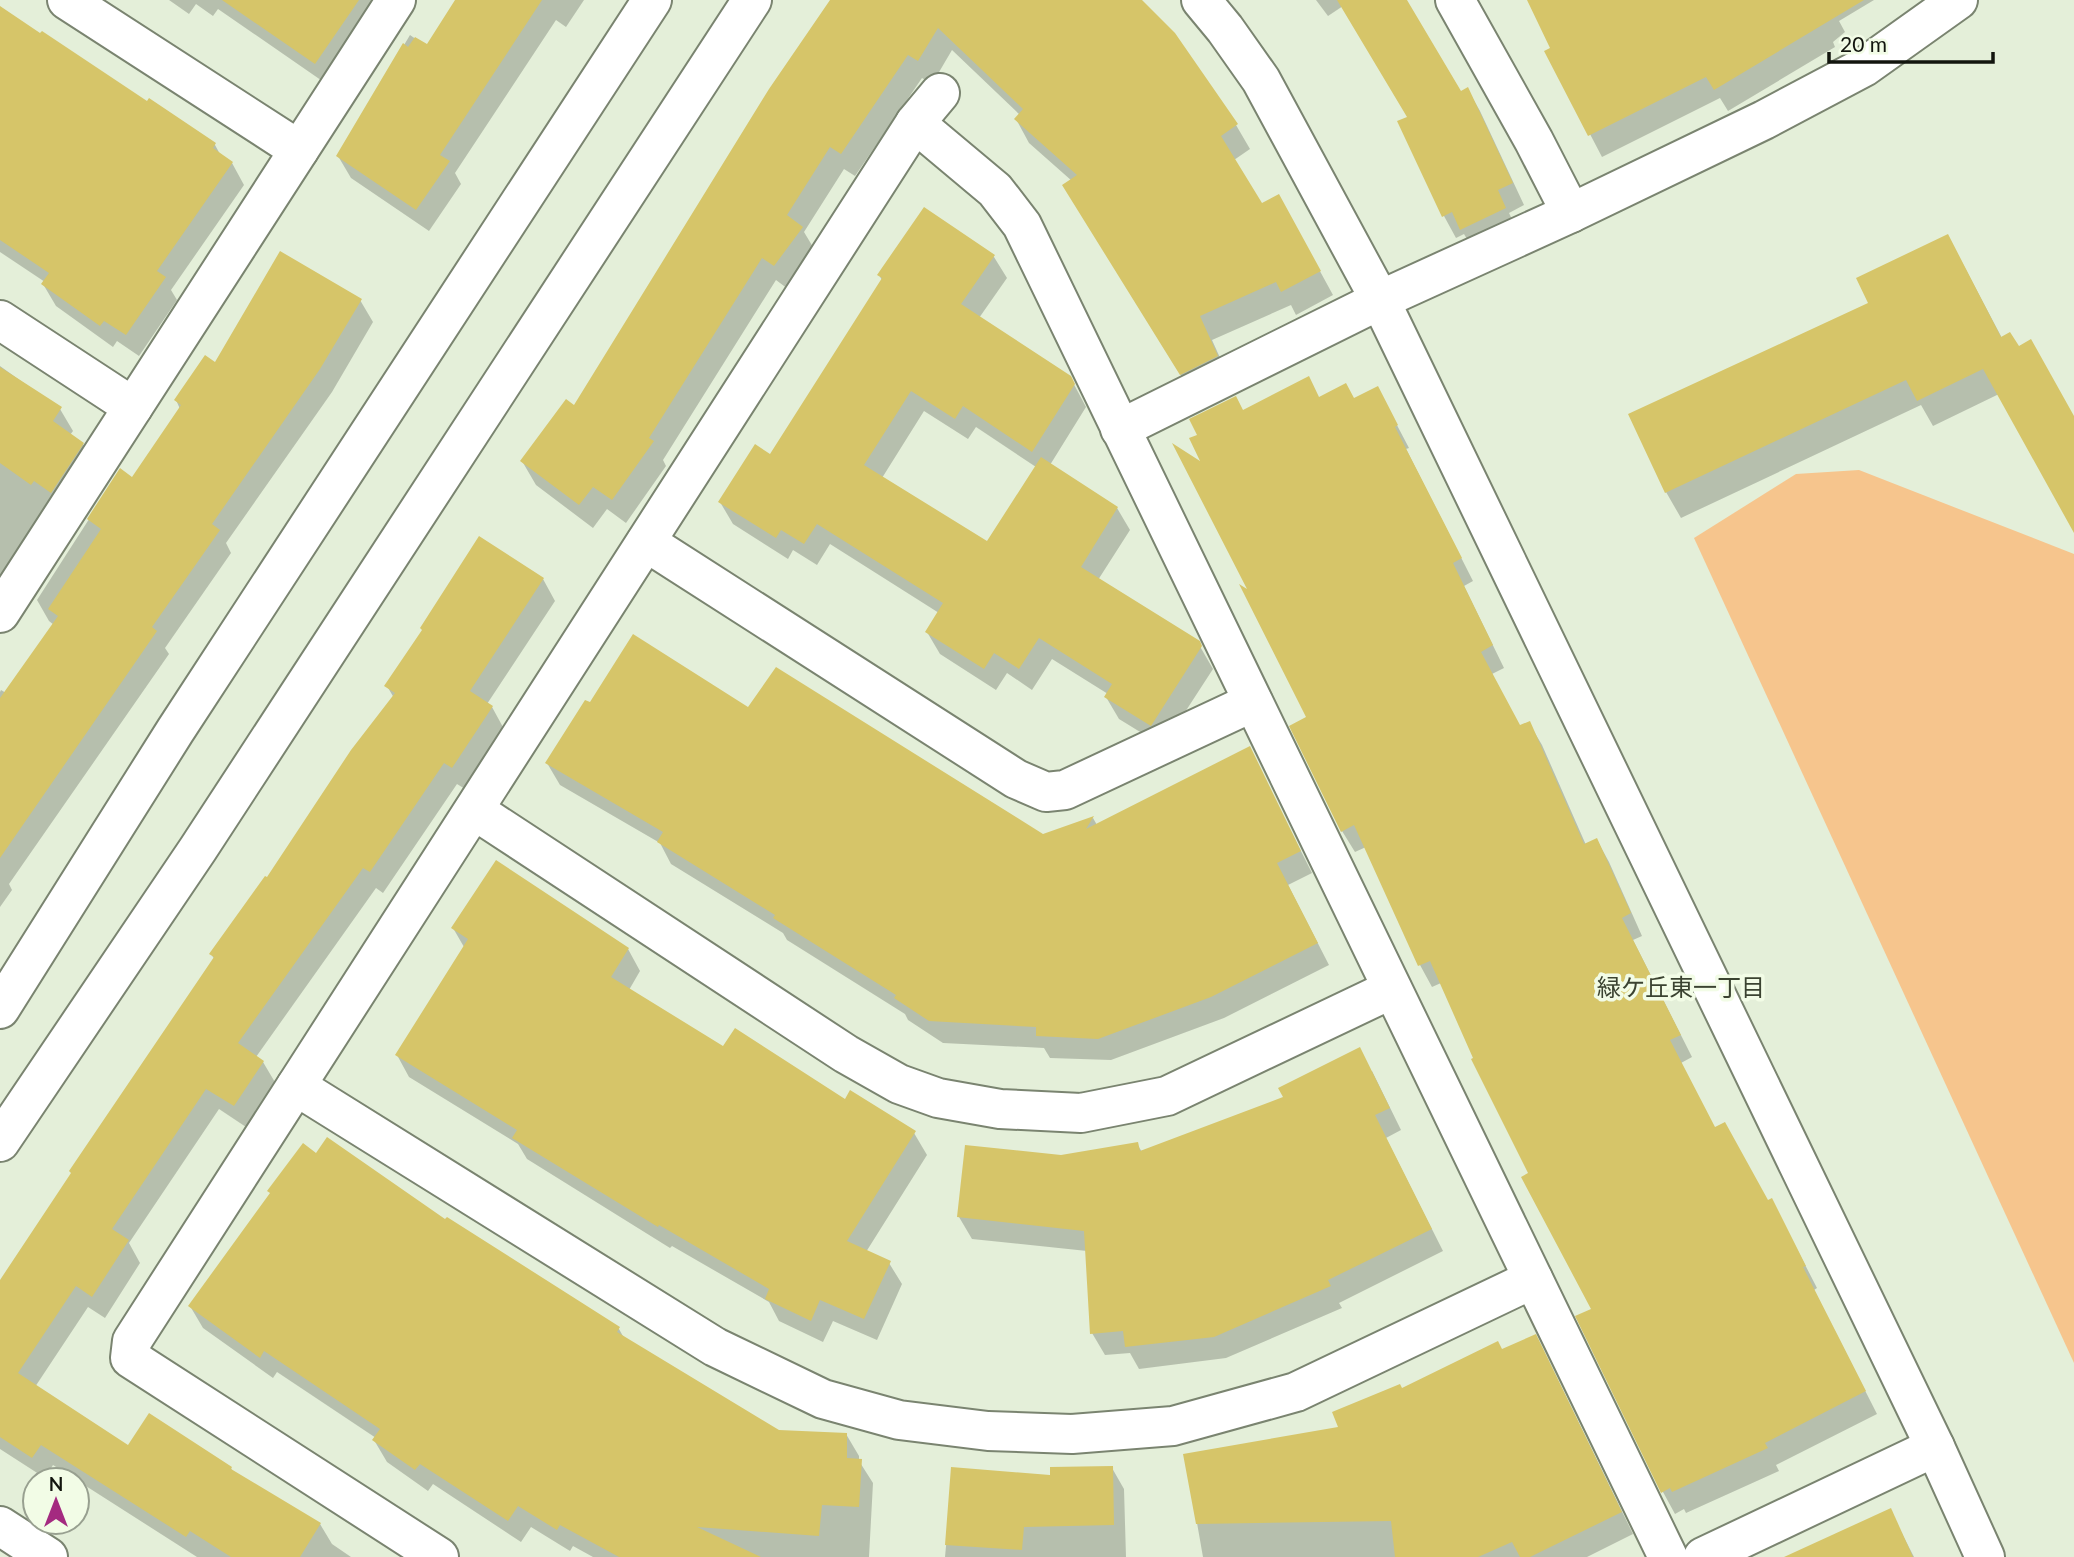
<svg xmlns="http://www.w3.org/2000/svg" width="2074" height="1557" viewBox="0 0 2074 1557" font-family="Lato,'Noto Sans JP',sans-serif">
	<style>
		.green { fill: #f6c58d }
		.shadow { fill: #0003; fill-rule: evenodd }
		.building { fill: #d6c569 }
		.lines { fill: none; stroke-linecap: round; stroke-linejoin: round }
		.street-casing { stroke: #7a8470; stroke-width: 42 }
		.secondary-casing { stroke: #7a8470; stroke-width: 42 }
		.street { stroke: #fff; stroke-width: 38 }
		.secondary { stroke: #fff; stroke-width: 38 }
		.labels { text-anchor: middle; stroke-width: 7; stroke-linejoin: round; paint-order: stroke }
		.neighbourhood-label { font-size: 24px; fill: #3b4331; stroke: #f2fce6 }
	</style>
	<rect width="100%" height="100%" fill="#e4efd9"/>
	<path class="green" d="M1859,470L2074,554V1363L1694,538L1796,474Z"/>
	<g class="shadow">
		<path d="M169,0H377L328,85L218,9L213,16L196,4L189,14Z"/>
		<path d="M458,0H584L566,27L556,20L455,173L461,184L429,231L351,178L338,156L410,35L427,47Z"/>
		<path d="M831,0H1139L1236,125L1250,149L1234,160L1261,205L1292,220L1333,295L1296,315L1291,305L1212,340L1230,380L1195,398L1078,209L1072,181L1029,143L1016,119L1020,115L952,50L932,84L922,78L855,176L844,169L804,232L816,252L788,289L776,280L663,460L666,466L626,523L607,509L593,528L536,485L522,461L575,407Z"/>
		<path d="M1316,0H1405L1461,93L1468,90L1480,111L1524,205L1509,213L1517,230L1474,251L1464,234L1456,238L1444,216L1409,118L1343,6L1328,16Z"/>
		<path d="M1529,0H1874L1839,21L1845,32L1833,42L1835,47L1728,111L1720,98L1602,157L1547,52L1552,49Z"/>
		<path d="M0,8L147,104L215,145L221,156L232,163L244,185L171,290L177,300L139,356L117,341L113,347L56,306L43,284L45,282L0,252Z"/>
		<path d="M925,209L994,257L1007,278L979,318L1070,377L1086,407L1050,465L1117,508L1130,530L1098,580L1198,643L1213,669L1163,746L1119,719L1106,697L1108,694L1052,659L1032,690L1007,673L996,690L940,654L927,632L939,613L830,544L817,565L793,550L788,559L733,524L720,502L771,456L882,280L879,275ZM924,411L968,439L976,427L1036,467L988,544L882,478Z"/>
		<path d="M1948,236L2002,338L2074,419V511L1999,394L1933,426L1921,405L1681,518L1666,492L1870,304Z"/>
		<path d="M360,300L373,322L332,392L226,543L231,553L165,648L169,654L9,884L12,890L0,907V692L1,690L6,693L54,625L49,621L37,600L120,471L132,479L180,409L176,400L215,365Z"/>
		<path d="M0,366L60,409L73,431L70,435L83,444L95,466L0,586Z"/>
		<path d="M1319,398L1354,400L1389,410L1409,448L1406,449L1473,581L1464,586L1504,668L1492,674L1520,727L1529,723L1542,745L1586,845L1597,840L1609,862L1642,936L1633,940L1692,1057L1681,1063L1715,1129L1783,1222L1817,1288L1814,1290L1877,1414L1776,1465L1779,1471L1686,1513L1684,1509L1675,1514L1663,1492L1593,1310L1441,983L1432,987L1420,965L1366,847L1355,852L1342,831L1308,718L1252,594L1204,466L1243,412Z"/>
		<path d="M543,579L555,601L487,704L492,707L504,729L465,789L457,784L383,893L376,888L256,1057L263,1062L276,1084L246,1127L219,1109L129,1243L140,1263L105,1318L88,1307L35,1387L128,1448L231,1468L233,1473L320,1524L332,1544L351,1557H197L53,1465L45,1478L0,1449V1286L215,960L211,954L268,880L394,698L387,686Z"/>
		<path d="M749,709L1043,836L1093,818L1097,825L1249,748L1312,873L1288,885L1329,965L1224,1018L1111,1060L1050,1058L1044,1048L943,1043L908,1020L905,1014L787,940L783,933L671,864L660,843L560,785L547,763Z"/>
		<path d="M453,928L628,949L640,971L629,990L723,1049L914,1133L927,1155L866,1252L889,1263L902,1284L877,1340L833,1321L823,1342L779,1321L769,1302L672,1246L670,1248L527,1159L518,1144L409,1077L397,1055L464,947Z"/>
		<path d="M1372,1071L1401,1130L1386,1138L1443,1251L1339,1303L1342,1308L1226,1358L1139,1369L1130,1353L1105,1355L1092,1333L1087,1251L972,1239L959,1217L1061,1157L1137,1144L1142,1152L1285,1098Z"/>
		<path d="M317,1155L446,1222L619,1329L624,1338L778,1432L846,1434L859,1456V1461L873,1483L869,1557H593L573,1546L570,1551L531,1527L521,1542L433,1484L428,1491L387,1462L374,1440L376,1438L277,1372L273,1378L203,1328L190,1306Z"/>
		<path d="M1502,1351L1547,1358L1633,1534L1587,1557H1203L1185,1455L1341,1428L1402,1390Z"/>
		<path d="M1112,1468L1124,1489L1126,1557H945L953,1469L1052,1477Z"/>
		<path d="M1890,1510L1914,1557H1794Z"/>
	</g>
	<g class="building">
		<path d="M222,0H359L315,64Z"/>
		<path d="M455,0H542L440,155L450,161L416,210L336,156L403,43L408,47L415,37L427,44Z"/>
		<path d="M830,0H1142L1175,33L1238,124L1221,136L1262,203L1279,194L1321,271L1281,292L1276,282L1200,316L1218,356L1180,375L1062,185L1077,175L1014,119L1023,109L938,28L918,61L908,55L841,154L830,147L787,215L803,227L774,266L762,258L649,438L654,441L612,500L593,487L579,505L520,461L566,399L574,405L769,89Z"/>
		<path d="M1337,0H1407L1461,91L1468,87L1513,183L1498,190L1506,208L1460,230L1452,212L1442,217L1397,121L1407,117Z"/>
		<path d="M1527,0H1864L1714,90L1706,77L1588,136L1544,51L1550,48Z"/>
		<path d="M0,6L40,33L42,31L147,101L149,98L216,143L213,148L233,162L157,271L166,277L126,335L104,321L100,326L41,284L49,273L0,240Z"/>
		<path d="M924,207L995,255L961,304L1071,376L1075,384L1032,452L963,406L955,419L911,391L864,465L987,541L1041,457L1118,507L1081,567L1200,641L1202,646L1151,726L1104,697L1112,684L1039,638L1019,669L994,653L984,669L925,632L943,603L817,524L804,544L781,530L776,538L718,502L755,444L770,454L882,278L877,275Z"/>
		<path d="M1948,234L2001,337L2010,332L2019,346L2031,339L2074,416V533L1983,369L1917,401L1906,380L1665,493L1628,414L1868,303L1856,278Z"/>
		<path d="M280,251L362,299L320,369L212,524L220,530L152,627L157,631L0,858V698L58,616L48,609L101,529L87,519L120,468L132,477L181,405L174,400L205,355L215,362Z"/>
		<path d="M0,367L62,407L53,421L84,443L51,493L34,481L31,485L0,463Z"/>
		<path d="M1309,376L1319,397L1346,383L1354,398L1378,386L1398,425L1395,427L1462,558L1453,563L1493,645L1481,652L1520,725L1530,721L1584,844L1597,838L1631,913L1622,918L1681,1035L1670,1040L1715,1127L1725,1122L1768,1200L1772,1198L1806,1266L1803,1267L1866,1391L1765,1443L1768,1448L1672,1492L1670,1488L1661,1493L1575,1316L1591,1309L1521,1177L1528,1173L1471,1059L1473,1058L1430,961L1418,966L1354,825L1341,832L1289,726L1306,717L1239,584L1247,589L1172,443L1200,461L1189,438L1197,435L1189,419L1236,396L1243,410Z"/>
		<path d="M479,536L544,578L470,691L493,706L452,768L444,763L370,872L363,868L238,1043L264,1061L234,1106L206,1089L112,1229L129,1240L92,1297L76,1286L18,1373L128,1445L149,1413L232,1467L231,1469L321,1523L300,1557H231L190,1531L186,1537L41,1445L32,1458L0,1437V1280L71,1173L69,1171L214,957L209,954L265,876L267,877L351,750L395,693L384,686L422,630L420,628Z"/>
		<path d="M633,634L748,707L776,667L1043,834L1094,816L1086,829L1250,746L1301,851L1277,863L1318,943L1211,997L1098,1039L1036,1036V1027L929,1021L894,998L896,995L773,918L775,915L657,842L663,832L545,763L585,700L590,702Z"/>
		<path d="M496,860L629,948L611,977L723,1046L735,1028L845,1099L850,1090L916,1131L847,1241L891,1261L864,1319L820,1300L811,1321L765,1299L769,1289L659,1225L658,1227L512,1138L517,1130L395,1055L468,939L451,928Z"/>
		<path d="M1360,1047L1390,1108L1375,1115L1432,1229L1328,1280L1331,1286L1214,1337L1125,1347L1123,1331L1090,1334L1084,1231L957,1217L965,1145L1061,1155L1138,1142L1140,1151L1283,1097L1278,1088Z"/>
		<path d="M327,1137L445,1219L447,1217L620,1327L617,1332L779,1430L847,1433V1458L862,1459L859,1507L822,1505L819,1536L697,1527L761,1557H619L560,1525L557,1530L518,1506L508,1521L420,1464L415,1470L372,1440L380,1429L264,1351L260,1358L188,1306L270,1193L267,1191L303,1143L316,1153Z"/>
		<path d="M1536,1334L1622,1512L1530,1557H1520L1512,1542L1478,1557H1395L1391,1521L1196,1524L1183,1454L1338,1427L1332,1412L1400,1384L1402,1388L1498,1341L1502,1349Z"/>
		<path d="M1113,1466L1114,1525L1024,1527L1022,1550L945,1545L951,1467L1050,1475V1467Z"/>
		<path d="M1891,1508L1913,1557H1784Z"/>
	</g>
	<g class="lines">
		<g class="street-casing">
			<g id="street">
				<path d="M67,0L299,150"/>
				<path d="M1455,0L1534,141L1571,213"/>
				<path d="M915,123L995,190L1022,225L1668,1557"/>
				<path d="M0,320L133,407"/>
				<path d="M1120,429L1380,300L1571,213L1764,120L1864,67L1958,0"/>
				<path d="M646,542L1016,779L1046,792L1065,790L1253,702"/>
				<path d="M0,613L396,0"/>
				<path d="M474,810L846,1054L899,1084L938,1098L1000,1109L1081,1113L1167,1096L1392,989"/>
				<path d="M296,1086L715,1347L823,1399L899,1420L988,1431L1072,1434L1173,1426L1296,1392L1533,1279"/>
				<path d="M439,1557L130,1358L132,1341L915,123L940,93"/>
				<path d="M1703,1557L1935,1447"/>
			</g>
		</g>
		<g class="secondary-casing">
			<g id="secondary">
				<path d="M1201,0L1225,29L1261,80L1380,300L1935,1447L1985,1557"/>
				<path d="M0,1009L175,731L652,0"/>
				<path d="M0,1142L198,849L752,0"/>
				<path d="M0,1526L48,1557"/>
			</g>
		</g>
		<use href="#street" class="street"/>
		<use href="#secondary" class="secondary"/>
	</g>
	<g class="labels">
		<g class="neighbourhood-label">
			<text x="1681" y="996">緑ケ丘東一丁目</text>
		</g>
	</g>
	<g transform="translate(56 1501)"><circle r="33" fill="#f2fce6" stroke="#98a090" stroke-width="2"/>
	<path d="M0-5L12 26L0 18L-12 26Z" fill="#a42a80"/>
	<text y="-10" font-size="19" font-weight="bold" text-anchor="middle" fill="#12150e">N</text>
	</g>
	<path d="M1829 52v10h164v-10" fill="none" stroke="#12150e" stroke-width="3.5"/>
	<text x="1840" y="52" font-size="21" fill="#12150e" stroke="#f2fce6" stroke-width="5" paint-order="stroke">20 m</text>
</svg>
